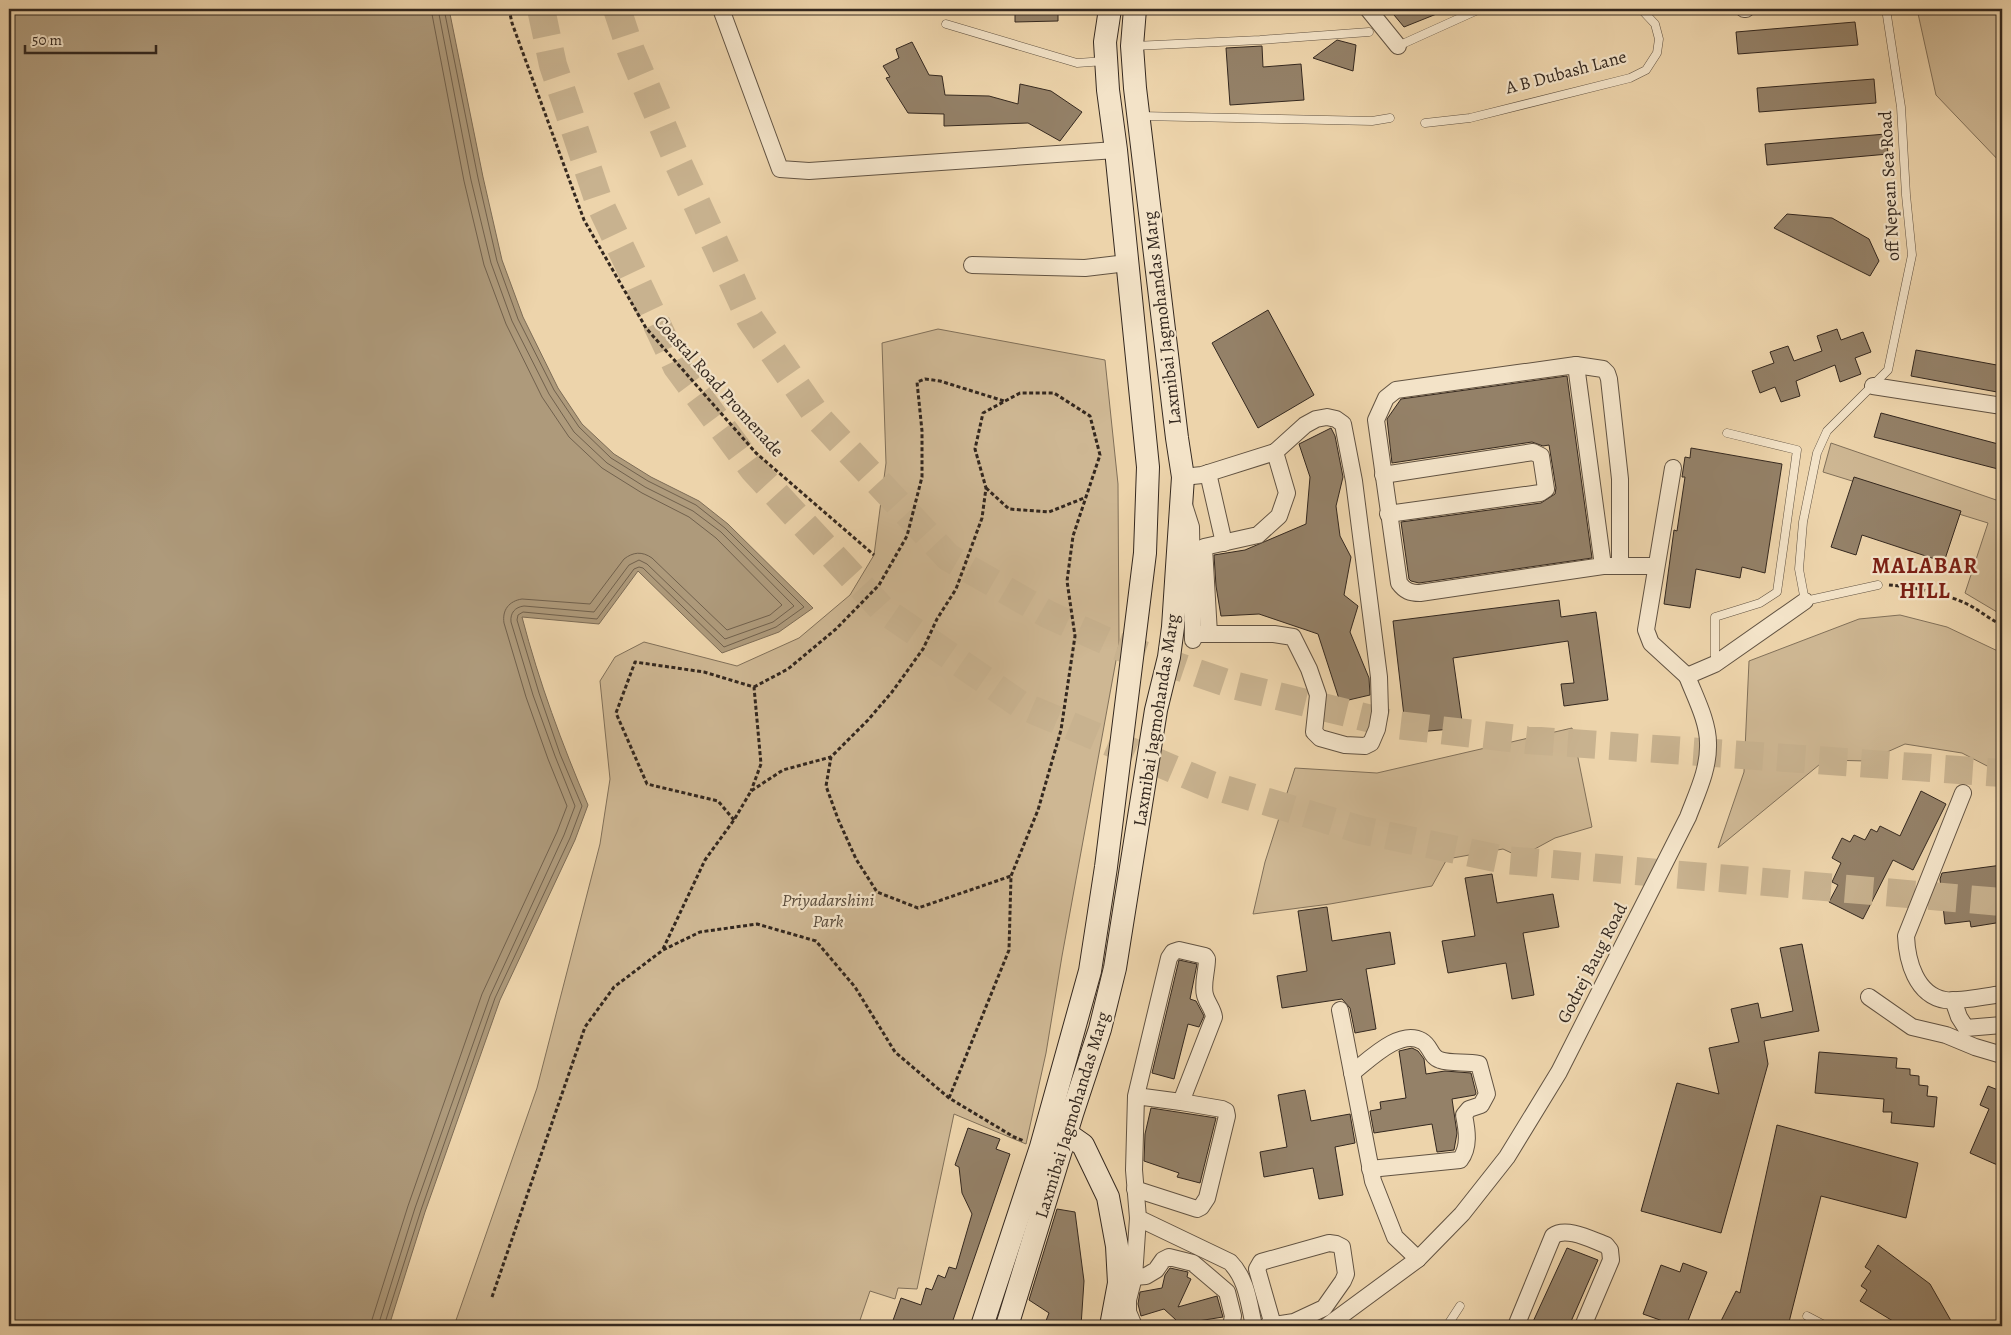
<svg xmlns="http://www.w3.org/2000/svg" width="2011" height="1335" viewBox="0 0 2011 1335" font-family="Alegreya,serif">
	<style>
		.green { fill: #ceb793; stroke: #817059 }
		.water { fill: #ae9a7b; stroke: #7d6c56 }
		.lines { fill: none; stroke-linecap: round; stroke-linejoin: round }
		.shore { stroke: #71614d; stroke-width: 1 }
		.building { fill: #948168; stroke: #34281f }
		.highway-tunnel { stroke: #c8b28f; stroke-width: 28; stroke-dasharray: 28 14; stroke-linecap: butt }
		.lane-casing { stroke: #625342; stroke-width: 9 }
		.street-casing { stroke: #625342; stroke-width: 18 }
		.secondary-casing { stroke: #34281f; stroke-width: 24 }
		.path { stroke: #34281f; stroke-width: 3; stroke-dasharray: 4 2.5; stroke-linecap: butt }
		.lane { stroke: #f3e3c8; stroke-width: 8 }
		.street { stroke: #f3e3c8; stroke-width: 16 }
		.secondary { stroke: #f3e3c8; stroke-width: 22 }
		.labels { text-anchor: middle; stroke-width: 4.5; stroke-linejoin: round; paint-order: stroke }
		.street-label { font-size: 18px; fill: #34281f; stroke: #f3e3c8 }
		.park-label { font-size: 18px; font-style: italic; fill: #5a4c3c; stroke: #f3e3c8 }
		.district-label { font-size: 22px; font-weight: bold; letter-spacing: 1px; fill: #7a1f14; stroke: #f3e3c8 }
	</style>
	<rect width="100%" height="100%" fill="#edd4ab"/>
	<filter id="stains"><feTurbulence type="fractalNoise" baseFrequency=".004" numOctaves="4"/><feColorMatrix values="0 0 0 0 .2 0 0 0 0 .09 0 0 0 0 .02 0 0 0 .5 -.17"/></filter>
	<radialGradient id="worn" r=".72"><stop offset=".6" stop-color="#630" stop-opacity="0"/><stop offset="1" stop-color="#630" stop-opacity=".3"/></radialGradient>
	<g class="green">
		<path d="M1917,9H2002V164L1936,95Z"/>
		<path d="M938,329L1105,360L1118,484L1119,644L1062,956L1046,1053L1026,1144L954,1114L917,1289L898,1288L895,1299L870,1291L858,1326H454L537,1088L600,844L610,779L600,681L615,657L644,642L737,666L799,638L850,595L874,555L886,463L882,343Z"/>
		<path d="M1831,443L2002,502V615L1965,593L1988,523L1823,472Z"/>
		<path d="M1900,615L1947,627L2002,653V772L1993,769L1962,753L1905,744L1867,761L1825,760L1718,848L1744,772L1749,661L1859,619Z"/>
		<path d="M1572,728L1592,827L1555,838L1520,857L1503,849L1447,859L1432,886L1330,904L1253,914L1265,862L1295,768L1377,773Z"/>
	</g>
	<path class="water" d="M9,9H449L483,177L502,260L523,317L558,388L582,424L614,454L651,477L699,501L728,524L813,608L779,632L722,653L638,571L599,624L522,617C539,682 562,744 588,805L575,840L500,1000L425,1212L389,1326H9Z"/>
	<g class="lines">
		<g class="shore">
			<path d="M370,1326L408,1206L482,994L557,832L567,806L548,759L526,697L504,623C502,610 509,601 522,599L590,604L624,559C633,552 642,551 652,558L727,630L770,615L782,605L716,538L689,517L642,493L602,468L569,437L542,397L506,324L484,265L464,181L431,9"/>
			<path d="M378,1326L415,1208L490,996L564,835L575,806L555,756L533,695L511,622C510,613 515,607 524,606L594,612L629,565L639,560L647,564L725,639L773,622L794,606L721,532L693,511L645,487L607,463L574,432L549,394L512,321L491,263L471,180L438,9"/>
			<path d="M384,1326L421,1210L495,998L570,838L582,806L560,754L539,693L517,620L518,615L523,612L597,619L634,569L639,567L643,568L724,647L776,627L804,607L725,528L696,505L648,481L611,458L579,427L554,390L518,319L497,261L478,178L444,9"/>
		</g>
	</g>
	<g class="building">
		<path d="M1015,9H1058V21L1015,22Z"/>
		<path d="M1389,9H1449L1404,27Z"/>
		<path d="M1855,22L1858,45L1738,54L1736,32Z"/>
		<path d="M1337,40L1356,45L1353,71L1313,58Z"/>
		<path d="M912,42L929,75L942,76L945,95L989,96L1018,104L1020,84L1051,91L1082,112L1060,141L1028,123L944,126V114L908,113L886,78L890,77L883,66L899,58L896,49Z"/>
		<path d="M1262,46L1263,67L1301,64L1304,100L1230,105L1226,48Z"/>
		<path d="M1874,79L1876,103L1759,112L1757,88Z"/>
		<path d="M1886,134L1888,154L1767,165L1765,144Z"/>
		<path d="M1787,214L1832,218L1869,239L1879,261L1870,276L1774,228Z"/>
		<path d="M1268,310L1314,395L1258,428L1212,343Z"/>
		<path d="M1837,329L1841,340L1863,332L1871,352L1855,358L1861,374L1840,382L1835,365L1796,381L1800,396L1781,402L1775,387L1760,393L1752,371L1774,363L1770,352L1788,346L1794,361L1822,351L1817,336Z"/>
		<path d="M1916,350L2002,366L1997,392L1911,376Z"/>
		<path d="M1567,376L1592,558L1419,583L1411,581L1409,579L1401,522L1541,503L1555,494L1556,488L1549,445L1543,446L1532,442L1392,463L1387,419L1401,399Z"/>
		<path d="M1881,413L2002,445L1998,469L1874,437Z"/>
		<path d="M1331,428L1335,436L1343,477L1336,506L1340,536L1351,557L1344,595L1358,606L1350,632L1369,678L1370,695L1340,702L1318,634L1259,614L1221,616L1216,586L1214,555L1245,550L1306,524L1310,477L1299,444Z"/>
		<path d="M1691,448L1782,464L1765,573L1742,567L1740,578L1696,569L1690,608L1664,604L1674,530L1677,531L1685,477H1682L1685,457L1690,458Z"/>
		<path d="M1854,477L1961,511L1944,562L1862,535L1856,555L1831,547Z"/>
		<path d="M1559,600L1561,617L1596,612L1608,700L1564,706L1561,684L1574,683L1568,641L1453,658L1463,728L1406,733L1393,621Z"/>
		<path d="M1921,791L1946,804L1913,870L1893,860L1863,919L1829,902L1838,885L1832,882L1841,863L1832,858L1842,838L1850,842L1854,835L1865,840L1871,829L1877,832L1880,826L1900,836Z"/>
		<path d="M2002,865V922L1971,927L1970,921L1945,924L1940,879L1942,873Z"/>
		<path d="M1492,874L1497,903L1553,894L1559,927L1523,933L1534,995L1512,999L1506,963L1448,973L1442,941L1475,936L1465,878Z"/>
		<path d="M1327,907L1332,941L1390,932L1395,964L1366,969L1376,1029L1355,1033L1350,1008L1342,999L1282,1008L1277,976L1307,971L1298,911Z"/>
		<path d="M1802,944L1819,1031L1764,1041L1768,1064L1721,1233L1641,1211L1677,1083L1719,1094L1709,1048L1739,1042L1731,1009L1758,1003L1761,1018L1793,1011L1780,948Z"/>
		<path d="M1179,960L1197,964L1190,999L1196,1001L1204,1016L1199,1027L1188,1024L1174,1079L1152,1073Z"/>
		<path d="M1412,1048L1418,1051L1424,1059L1426,1074L1445,1071L1471,1073L1476,1093L1475,1095L1452,1099L1457,1133L1454,1150L1437,1152L1432,1124L1374,1133L1370,1111L1381,1109L1380,1102L1406,1098L1399,1051Z"/>
		<path d="M1819,1052L1897,1058L1896,1068L1910,1069V1075L1919,1076V1085L1928,1086L1927,1096L1937,1097L1934,1127L1891,1123L1892,1112H1883L1884,1099L1815,1093Z"/>
		<path d="M2002,1080V1167L1970,1153L1989,1109L1980,1105L1988,1086L1998,1090Z"/>
		<path d="M1305,1090L1311,1121L1350,1114L1355,1143L1335,1147L1343,1195L1319,1199L1313,1168L1264,1177L1260,1152L1287,1147L1278,1095Z"/>
		<path d="M1151,1108L1216,1118L1200,1183L1177,1177L1179,1173L1144,1161L1145,1134Z"/>
		<path d="M1777,1125L1918,1163L1906,1218L1821,1196L1788,1326H1731L1721,1321L1736,1291L1740,1293Z"/>
		<path d="M968,1128L1000,1139L996,1149L1010,1154L951,1326H891L901,1298L921,1305L926,1288L932,1290L938,1275L945,1278L949,1267L956,1269L972,1214L962,1193L959,1167L955,1165Z"/>
		<path d="M1057,1209L1075,1212L1084,1281L1081,1326H1044L1049,1313L1029,1300Z"/>
		<path d="M1878,1245L1930,1284L1954,1326H1901L1860,1301L1867,1290L1861,1286L1871,1271L1865,1267Z"/>
		<path d="M1567,1248L1598,1260L1569,1326H1531Z"/>
		<path d="M1683,1263L1707,1272L1686,1326H1677L1643,1314L1661,1265L1680,1272Z"/>
		<path d="M1170,1268L1188,1272L1187,1277L1191,1279L1178,1307L1217,1296L1223,1317L1198,1321L1197,1326H1175L1176,1320L1164,1309L1141,1316L1138,1304L1140,1292L1162,1288L1165,1275Z"/>
	</g>
	<g class="lines">
		<g class="highway-tunnel">
			<path d="M541,9L553,65L599,202L677,367L753,469L882,609L1021,705L1211,785L1361,830L1505,860L2002,902"/>
			<path d="M617,9L631,51L679,165L750,319L820,420L948,557L1047,614L1117,646L1233,685L1396,725L1527,740L2002,773"/>
		</g>
		<g class="lane-casing">
			<g id="lane">
				<path d="M946,24L1077,63L1105,61"/>
				<path d="M1134,46L1260,40L1369,32"/>
				<path d="M1398,46L1480,9"/>
				<path d="M1140,116L1372,121L1390,118"/>
				<path d="M1425,123L1470,118L1630,78L1646,70L1657,53L1659,39L1655,24L1641,9"/>
				<path d="M1878,585L1805,601L1799,569L1803,522L1817,453L1827,431L1888,370L1912,255L1906,195L1901,107L1886,9"/>
				<path d="M1715,662V617L1760,603L1777,592L1797,450L1727,433"/>
				<path d="M1807,1316L1826,1326"/>
				<path d="M1447,1326L1460,1306"/>
			</g>
		</g>
		<g class="street-casing">
			<g id="street">
				<path d="M721,9L780,169L809,171L1116,150"/>
				<path d="M1368,9L1398,46"/>
				<path d="M1744,9H1746"/>
				<path d="M972,265L1085,268L1127,263"/>
				<path d="M1576,365L1603,369L1607,373L1609,379L1620,479V566"/>
				<path d="M1873,386L2002,406"/>
				<path d="M1673,468L1646,630L1651,643L1687,676"/>
				<path d="M1208,473L1224,543"/>
				<path d="M1383,475L1533,452L1541,456L1546,489L1540,493L1388,514"/>
				<path d="M1183,477L1202,475L1275,452L1305,425L1316,419L1327,417L1336,419L1343,424L1354,481L1379,677L1380,712L1377,729L1371,743L1365,746L1345,745L1320,738L1314,732L1318,695L1309,669L1293,637L1274,634H1193"/>
				<path d="M1184,505L1191,527L1193,640"/>
				<path d="M1603,566L1576,365L1396,390L1386,398L1376,420L1399,583C1405,591 1410,593 1420,593L1603,566H1656"/>
				<path d="M1209,634L1204,547L1258,535L1279,516L1287,493L1275,452"/>
				<path d="M1963,793L1906,936C1907,961 1916,995 1945,1000C1958,1002 1988,996 2002,994"/>
				<path d="M1869,997L1912,1027L1946,1035L1975,1047L2002,1055"/>
				<path d="M1953,1000L1959,1017L1966,1028L2002,1025"/>
				<path d="M1340,1010L1373,1181L1395,1237L1418,1259"/>
				<path d="M1352,1073C1369,1060 1400,1028 1422,1041C1431,1046 1430,1057 1440,1060C1452,1064 1466,1061 1479,1064L1487,1094L1481,1105L1469,1109L1464,1115C1467,1130 1470,1147 1460,1160L1370,1169"/>
				<path d="M1136,1096L1181,1102L1214,1017C1213,1009 1207,1003 1205,995C1202,984 1207,971 1207,959L1205,956L1179,950L1173,952L1169,958L1136,1096L1134,1170L1138,1218L1230,1262C1247,1279 1249,1304 1254,1326"/>
				<path d="M1135,1189L1197,1209L1201,1207L1207,1198L1227,1116L1226,1111L1222,1109L1181,1102"/>
				<path d="M1134,1277L1146,1276L1156,1270L1163,1260L1169,1257L1193,1263L1227,1292L1233,1316L1231,1326"/>
				<path d="M1134,1326L1128,1312V1300L1134,1277L1138,1218"/>
				<path d="M1267,1326L1294,1322L1324,1308L1343,1281L1346,1274L1342,1247L1336,1244L1329,1243L1261,1262L1257,1269L1273,1325"/>
				<path d="M1327,1326L1418,1259L1462,1214L1507,1157L1559,1072L1688,817C1697,793 1709,769 1708,743C1708,721 1695,697 1687,676L1715,664L1805,601"/>
				<path d="M1516,1326L1553,1236C1566,1226 1592,1240 1606,1245L1610,1250L1611,1260L1583,1326"/>
			</g>
		</g>
		<g class="secondary-casing">
			<g id="secondary">
				<path d="M1052,1131L1073,1138L1083,1145L1108,1197L1117,1246L1119,1283L1111,1326"/>
				<path d="M982,1326L1041,1147L1090,971L1106,867L1145,553L1148,467L1116,150L1108,90L1105,42L1110,9"/>
				<path d="M1007,1326L1072,1114L1100,1029L1115,968L1156,710L1169,657L1173,627L1183,477L1177,438L1135,88L1132,46L1135,9"/>
			</g>
		</g>
		<g class="path">
			<path d="M509,9L512,23L584,220L646,328L756,453L874,555"/>
			<path d="M986,488L1009,509L1049,512L1084,498"/>
			<path d="M1889,585C1913,587 1943,593 1965,603C1978,609 1989,619 2002,625"/>
			<path d="M754,687L788,669L836,629L879,585L907,536L922,477V431L917,382L925,379L940,381L1004,401"/>
			<path d="M734,820L718,801L647,784L616,713L635,662L704,672L754,687L761,764L751,791"/>
			<path d="M663,949L705,860L734,820L751,791L783,770L831,757"/>
			<path d="M949,1098L1009,950L1011,876L1038,810L1061,730L1075,636L1067,581L1073,536L1100,455L1090,416L1054,393H1020L983,413L975,449L986,488L982,518L956,589L937,619L923,649L892,692L868,720L831,757L826,786L838,819L856,859L877,892L918,908L1011,876"/>
			<path d="M492,1297L585,1027L614,987L663,950L700,932L757,924L816,941L855,987L895,1052L949,1098L1014,1137L1024,1141"/>
		</g>
		<use href="#lane" class="lane"/>
		<use href="#street" class="street"/>
		<use href="#secondary" class="secondary"/>
	</g>
	<g class="labels">
		<g class="street-label">
			<text transform="translate(1566 72) rotate(-15)" y="6">A B Dubash Lane</text>
			<text transform="translate(1889 186) rotate(-93)" y="6">off Nepean Sea Road</text>
			<text transform="translate(1162 318) rotate(-97)" y="6">Laxmibai Jagmohandas Marg</text>
			<text transform="translate(719 386) rotate(48)" y="6">Coastal Road Promenade</text>
			<text transform="translate(1156 720) rotate(-81)" y="6">Laxmibai Jagmohandas Marg</text>
			<text transform="translate(1592 963) rotate(-63)" y="6">Godrej Baug Road</text>
			<text transform="translate(1072 1115) rotate(-73)" y="6">Laxmibai Jagmohandas Marg</text>
		</g>
		<g class="park-label">
			<text x="828" y="906">Priyadarshini<tspan x="828" dy="21">Park</tspan></text>
		</g>
		<g class="district-label">
			<text x="1925" y="573">MALABAR<tspan x="1925" dy="25">HILL</tspan></text>
		</g>
	</g>
	<rect width="2011" height="1335" fill="none" stroke="#edd4ab" stroke-width="30"/>
	<rect x="10" y="10" width="1991" height="1315" fill="none" stroke="#34281f" stroke-width="2.5"/>
	<rect x="15" y="15" width="1981" height="1305" fill="none" stroke="#34281f"/>
	<path d="M25 45v8h131v-8" fill="none" stroke="#34281f" stroke-width="2.5"/>
	<text x="32" y="45" font-size="15" fill="#34281f" stroke="#f3e3c8" stroke-width="4" paint-order="stroke">50 m</text>
	<rect width="100%" height="100%" filter="url(#stains)"/>
	<rect width="100%" height="100%" fill="url(#worn)"/>
</svg>
